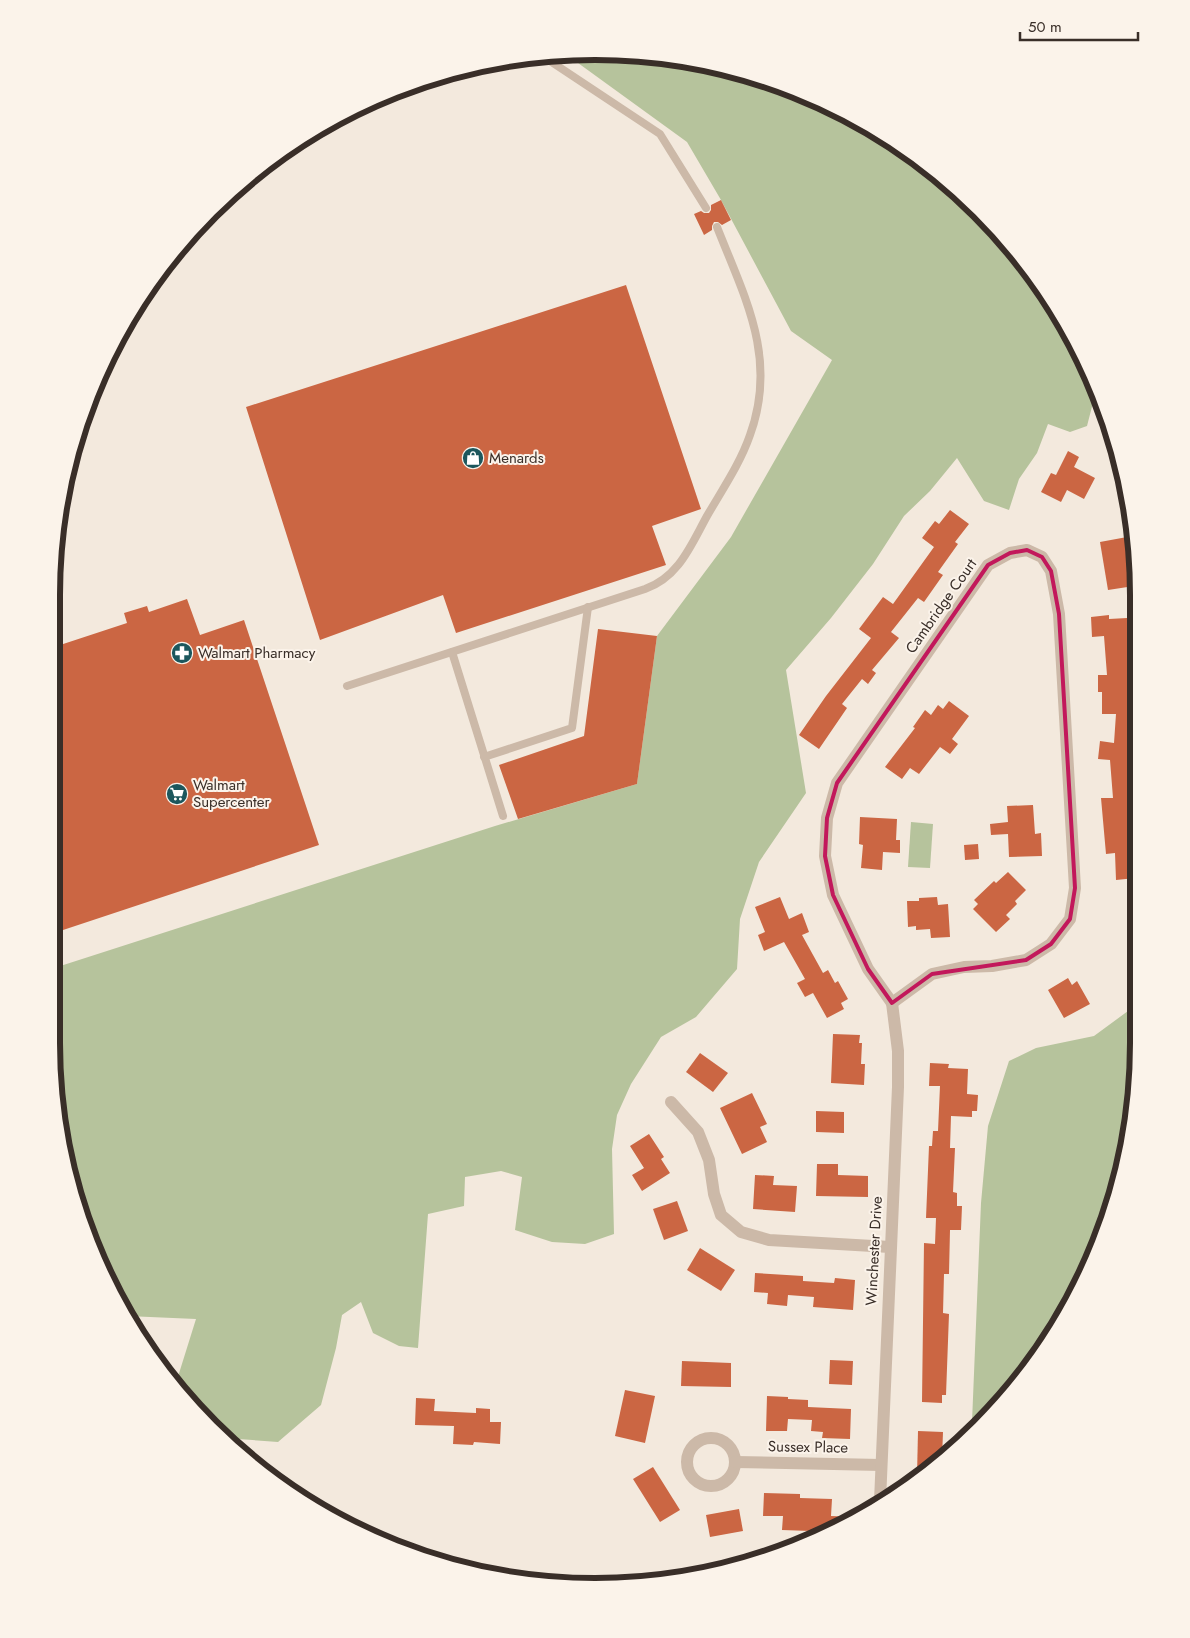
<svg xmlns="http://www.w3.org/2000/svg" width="1190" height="1638" viewBox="0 0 1190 1638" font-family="Jost,sans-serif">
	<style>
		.green { fill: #b6c39c }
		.building { fill: #cb6643 }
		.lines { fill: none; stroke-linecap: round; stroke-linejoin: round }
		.service { stroke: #ccb9a8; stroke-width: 8 }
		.minor { stroke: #ccb9a8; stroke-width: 12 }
		.marked { fill: none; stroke: #c2185b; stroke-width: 4; stroke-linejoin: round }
		.labels { text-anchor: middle; stroke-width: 4; stroke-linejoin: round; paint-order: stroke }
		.poi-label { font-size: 15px; fill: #392e28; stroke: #fbf3ea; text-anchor: start }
		.street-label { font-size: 15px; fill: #392e28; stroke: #fbf3ea }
		.rim { fill: none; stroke: #392e28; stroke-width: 6 }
	</style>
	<rect width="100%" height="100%" fill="#f3e9dd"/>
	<g class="green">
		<path d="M631,52L736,70L836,107L926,164L1004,237L1083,355L1096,391L1087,426L1070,432L1048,424L1037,453L1019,479L1009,510L984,501L957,458L930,491L904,516L873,564L831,618L786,670L806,793L759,862L740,919L737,969L696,1017L661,1037L631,1084L617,1115L612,1149L614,1234L585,1244L552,1242L515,1230L522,1177L501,1171L465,1177L464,1206L428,1214L418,1348L399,1346L373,1333L361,1302L342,1315L336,1348L321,1405L278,1442L224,1438L176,1383L196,1319L127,1316L93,1251L70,1184L51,1043V969L495,826L637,784L657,636L731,537L832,360L791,331L721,200L687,142L567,55Z"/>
		<path d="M911,822L933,824L930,868L908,867Z"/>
		<path d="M1137,1002L1138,1078L1120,1183L1083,1283L1026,1374L977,1427L972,1422L981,1203L988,1126L1009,1061L1036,1048L1094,1036L1128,1011Z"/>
	</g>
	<g class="building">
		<path d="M721,200L731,220L722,225L718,222H714L712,226V230L704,235L694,214L701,211L704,213H709L711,210V205Z"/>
		<path d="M626,285L701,509L652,526L666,565L456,633L443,595L320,640L246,407Z"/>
		<path d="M1068,451L1079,457L1074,467L1095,478L1084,499L1067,490L1061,502L1041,492L1051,473L1056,475Z"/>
		<path d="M950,510L969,524L955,542L958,544L938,572L943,575L924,602L918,598L891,632L899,638L872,670L876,673L868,684L862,679L842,704L847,708L819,749L799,735L826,696L871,638L859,629L883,597L893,604L934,547L922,538L935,521L939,524Z"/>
		<path d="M1127,537L1134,586L1108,590L1100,542Z"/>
		<path d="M187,599L200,635L244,620L319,845L51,934V648L127,623L124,613L147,606L149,612Z"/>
		<path d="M1109,615V619L1127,618L1130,643L1135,642L1136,762H1133L1136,798V878L1116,880L1115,853L1106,854L1101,798H1113L1110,760L1098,759L1100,741L1114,743L1116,714H1102V692H1098V675H1107L1104,636L1092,637L1091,617Z"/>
		<path d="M598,629L657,636L637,784L518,819L499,765L584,736Z"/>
		<path d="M949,701L969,716L952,739L958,744L950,754L940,747L919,774L910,768L902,779L885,767L915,728L913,727L925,710L931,715L938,705L943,709Z"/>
		<path d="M1033,805L1035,834L1041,833L1042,856L1009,857L1008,834L991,835L990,824L1008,822L1007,806Z"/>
		<path d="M860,817L897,819L896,840H900V853L883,852L882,870L861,868L863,845L859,844Z"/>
		<path d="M978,844L979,859L965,860L964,845Z"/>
		<path d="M1008,872L1026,890L1015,901L1017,904L1006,915L1010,919L996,932L973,909L978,904L974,900L994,881L996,883Z"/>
		<path d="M780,897L789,919L802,913L809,932L802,935L823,973L828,970L835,983L838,981L848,999L841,1003L844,1009L827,1018L813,993L805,997L797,983L805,979L784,942L764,951L758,935L765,932L755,907Z"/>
		<path d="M937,897L938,905L948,904L950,937L931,938L930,929L916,930V926L908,927L907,901H919V898Z"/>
		<path d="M1068,978L1072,985L1077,981L1090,1004L1064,1018L1048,990Z"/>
		<path d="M833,1034L860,1035L859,1043H862L861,1064H865L864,1085L831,1083Z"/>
		<path d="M700,1053L728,1073L713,1092L686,1072Z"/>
		<path d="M930,1063L949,1064L948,1068L968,1069L967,1094L978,1095L977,1111H972V1117L951,1116L950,1148H955L953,1192L957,1193V1206H962L961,1230H950L949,1274H944L943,1313L949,1314L946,1395H942V1403L922,1402L924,1243L935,1244L936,1218H926L929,1146H932L933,1131H938L940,1086H929Z"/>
		<path d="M752,1093L767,1124L760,1127L767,1142L742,1154L720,1108Z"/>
		<path d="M816,1111L844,1112V1133L816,1132Z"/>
		<path d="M649,1134L664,1157L661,1159L670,1173L642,1191L632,1175L644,1168L630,1146Z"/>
		<path d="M817,1164H838V1175L868,1176V1197L816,1196Z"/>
		<path d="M755,1175L774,1176L773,1185L797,1186L795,1212L753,1209Z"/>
		<path d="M677,1201L688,1231L664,1240L653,1209Z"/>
		<path d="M700,1248L735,1270L721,1291L687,1270Z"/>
		<path d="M755,1273L803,1276V1281L834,1283L835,1278L855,1280L853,1310L813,1307L814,1297L788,1295L787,1306L767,1304L768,1293L754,1292Z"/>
		<path d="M830,1360L853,1361L852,1385L829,1384Z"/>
		<path d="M682,1361L731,1363V1387L681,1386Z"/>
		<path d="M625,1390L655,1396L645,1443L615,1436Z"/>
		<path d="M767,1396L788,1397V1399L808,1400V1407L851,1409L850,1439L822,1438L823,1432L811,1431L812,1420L788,1419L787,1431H766Z"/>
		<path d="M416,1398L435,1399L434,1411L476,1413V1408L490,1409V1422H501L500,1444L474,1442L473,1445L453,1444L454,1426L415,1425Z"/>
		<path d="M918,1431L943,1432L942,1459L917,1476Z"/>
		<path d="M653,1467L680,1510L660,1522L633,1479Z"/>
		<path d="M764,1493L800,1494V1498L832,1499L831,1516L856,1517L835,1531L810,1540L811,1531L782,1530L783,1516H763Z"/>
		<path d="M739,1509L743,1531L710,1537L706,1515Z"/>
	</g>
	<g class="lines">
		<g class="service">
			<path d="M541,55L660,134L706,208"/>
			<path d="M452,652L503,816"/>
			<path d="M347,686L645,589C679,577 691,545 707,516C722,490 740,464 750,435C778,358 745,298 717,227"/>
			<path d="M484,757L572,728L588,607"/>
		</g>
		<g class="minor">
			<path d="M1027,550L1042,557L1051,571L1059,614L1075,888L1070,919L1051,944L1026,960L992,966L964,967L932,974L892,1003L868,969L833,895L825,856L827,818L837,783L988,565L1010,553Z"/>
			<path d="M671,1102L698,1132L709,1160L714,1194L721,1215L741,1232L769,1240L890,1247"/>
			<circle cx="711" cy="1462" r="24"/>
			<path d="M735,1462L881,1465"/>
			<path d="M880,1501L898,1087V1051L892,1003"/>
		</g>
	</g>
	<path class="marked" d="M1027,550L1042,557L1051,571L1059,614L1075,888L1070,919L1051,944L1026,960L932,974L892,1003L868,969L833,895L825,856L827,818L837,783L988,565L1010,553Z"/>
	<defs>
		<g id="shop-disc" transform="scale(1.125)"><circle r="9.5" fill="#1c575d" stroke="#fbf3ea"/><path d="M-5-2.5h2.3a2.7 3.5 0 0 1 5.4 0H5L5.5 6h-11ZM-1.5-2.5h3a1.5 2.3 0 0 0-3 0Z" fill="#fff"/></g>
		<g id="pharmacy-disc" transform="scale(1.125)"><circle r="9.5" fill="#1c575d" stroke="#fbf3ea"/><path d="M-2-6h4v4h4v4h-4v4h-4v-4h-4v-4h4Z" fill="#fff"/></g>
		<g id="supermarket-disc" transform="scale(1.125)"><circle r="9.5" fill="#1c575d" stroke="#fbf3ea"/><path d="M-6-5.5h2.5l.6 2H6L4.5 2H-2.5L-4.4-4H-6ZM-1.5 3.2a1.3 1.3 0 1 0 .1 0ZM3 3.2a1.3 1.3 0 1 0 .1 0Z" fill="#fff"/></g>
	</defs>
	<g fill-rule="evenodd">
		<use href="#shop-disc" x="473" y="458"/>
		<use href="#pharmacy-disc" x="182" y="653"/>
		<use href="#supermarket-disc" x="177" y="794"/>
	</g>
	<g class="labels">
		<g class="poi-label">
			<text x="489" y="463">Menards</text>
			<text x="198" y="658">Walmart Pharmacy</text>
			<text x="193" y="790">Walmart<tspan x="193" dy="17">Supercenter</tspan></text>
		</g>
		<g class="street-label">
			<text transform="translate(941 606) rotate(-55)" y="5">Cambridge Court</text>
			<text transform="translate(874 1251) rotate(-87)" y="5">Winchester Drive</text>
			<text transform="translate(808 1447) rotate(1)" y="5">Sussex Place</text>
		</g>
	</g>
	<path d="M0 0H1190V1638H0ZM595 60H595A535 535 0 0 1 1130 595V1043A535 535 0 0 1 595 1578H595A535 535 0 0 1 60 1043V595A535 535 0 0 1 595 60Z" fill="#fbf3ea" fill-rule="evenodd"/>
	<path class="rim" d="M595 60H595A535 535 0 0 1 1130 595V1043A535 535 0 0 1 595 1578H595A535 535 0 0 1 60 1043V595A535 535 0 0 1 595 60Z"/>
	<path d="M1020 32v8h118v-8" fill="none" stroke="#392e28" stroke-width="2.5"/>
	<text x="1028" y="32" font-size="15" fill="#392e28" stroke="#fbf3ea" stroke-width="4" paint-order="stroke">50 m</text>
</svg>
